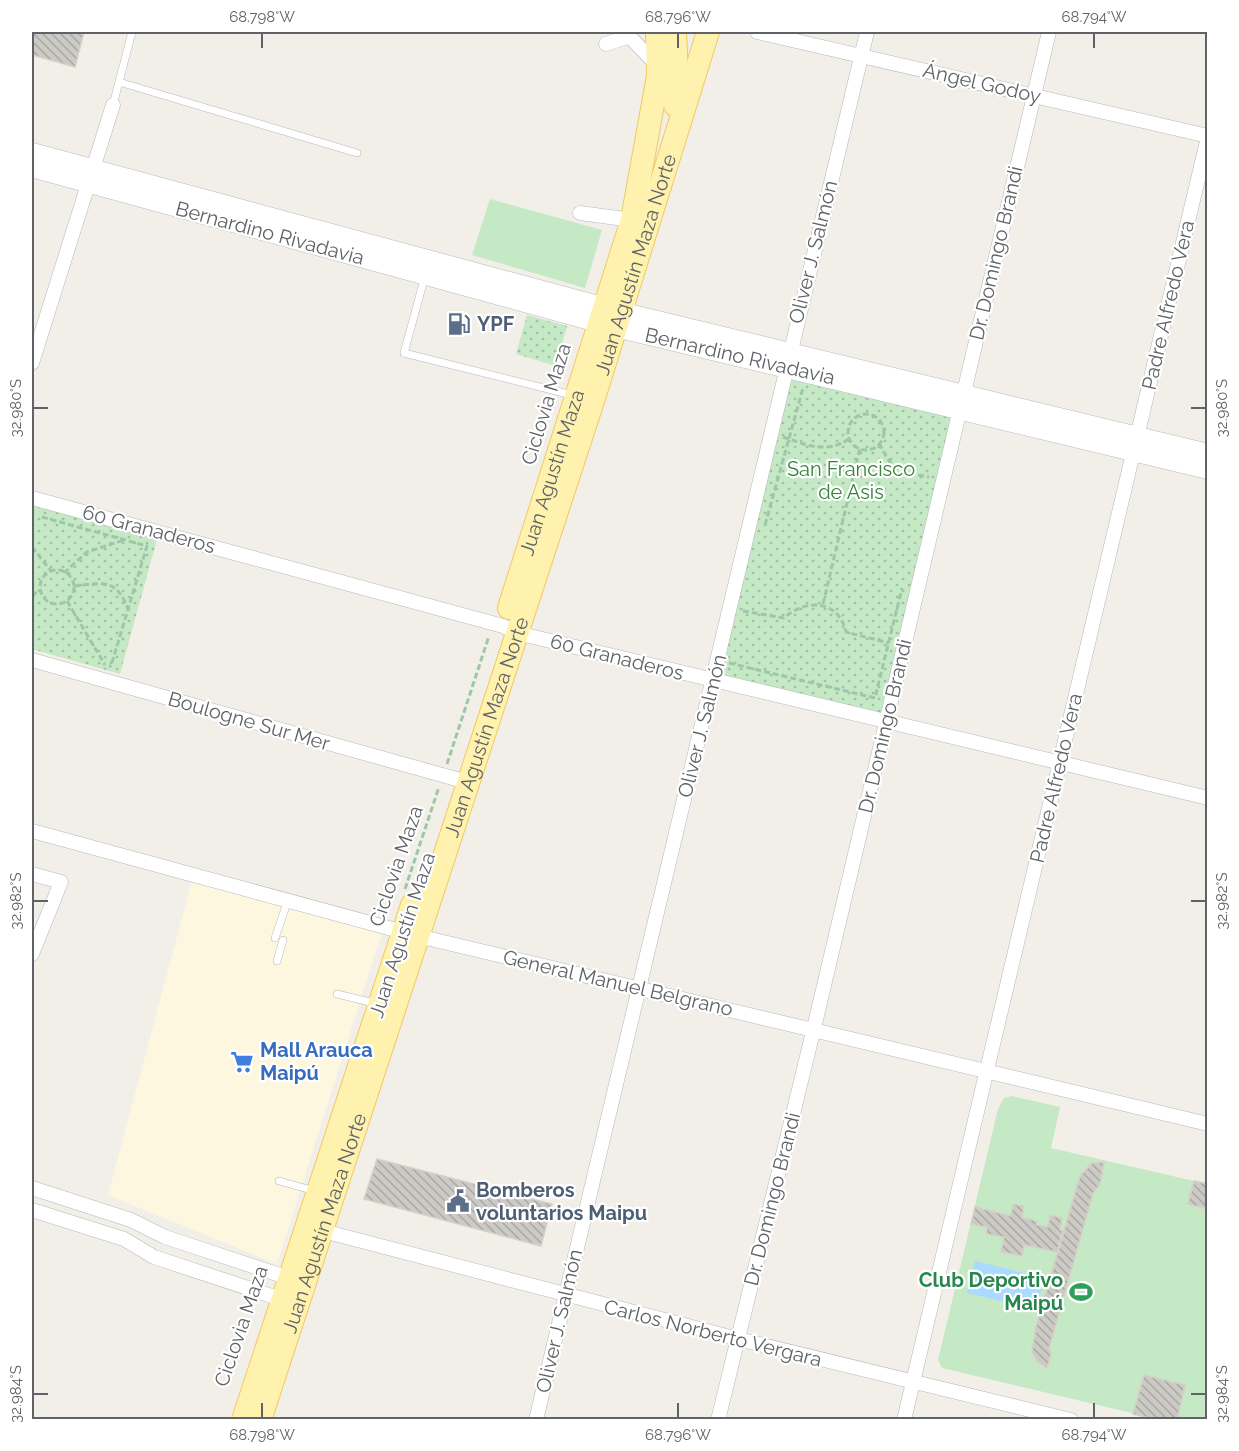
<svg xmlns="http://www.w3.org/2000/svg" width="1239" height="1451" viewBox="0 0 1239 1451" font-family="Raleway,sans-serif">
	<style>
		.commercial { fill: #fef7e0 }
		.grass { fill: #c5e8c5 }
		.park { fill: url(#park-dots) }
		.water { fill: #aadaff }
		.building { fill: url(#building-back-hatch); stroke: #d6d1c6; stroke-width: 1.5 }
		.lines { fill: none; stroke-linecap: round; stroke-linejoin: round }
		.lane-casing { stroke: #b5b8bc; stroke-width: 8 }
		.street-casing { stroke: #b5b8bc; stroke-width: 15 }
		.secondary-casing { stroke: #b6babf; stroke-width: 21 }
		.primary-casing { stroke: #f2c960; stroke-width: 24 }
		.path { stroke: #9cc7a9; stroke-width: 3; stroke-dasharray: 6 3; stroke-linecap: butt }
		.lane { stroke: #fff; stroke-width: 7 }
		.street { stroke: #fff; stroke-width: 14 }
		.secondary { stroke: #fff; stroke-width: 20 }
		.primary { stroke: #fff2af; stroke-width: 22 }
		.ticks { fill: none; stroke: #5f6368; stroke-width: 2 }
		.labels { text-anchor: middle; stroke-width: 4.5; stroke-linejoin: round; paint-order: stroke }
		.street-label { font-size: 20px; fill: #5f6368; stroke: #fff }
		.service-label { font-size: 20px; font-weight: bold; fill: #4e5e75; stroke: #fff; text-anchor: start }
		.park-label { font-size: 20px; fill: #348238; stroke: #fff }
		.shop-label { font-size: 20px; font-weight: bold; fill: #366cbe; stroke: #fff; text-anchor: start }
		.leisure-label { font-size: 20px; font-weight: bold; fill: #27864d; stroke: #fff; text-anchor: end }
		.neatline { fill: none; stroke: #5f6368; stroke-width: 2 }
		.ticks-label { font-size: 15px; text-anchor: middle; fill: #5f6368 }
	</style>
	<defs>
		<pattern id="park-dots" width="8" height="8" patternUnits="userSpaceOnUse" patternTransform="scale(1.5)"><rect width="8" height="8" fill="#c5e8c5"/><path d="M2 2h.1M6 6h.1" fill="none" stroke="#a3c0a4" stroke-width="1.8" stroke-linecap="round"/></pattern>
		<pattern id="building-back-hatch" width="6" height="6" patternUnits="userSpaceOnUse" patternTransform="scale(1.5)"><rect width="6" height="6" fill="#cccac5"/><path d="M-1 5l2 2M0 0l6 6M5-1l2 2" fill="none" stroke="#a9a8a4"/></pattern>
	</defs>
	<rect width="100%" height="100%" fill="#f1efe8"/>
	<path class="commercial" d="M193,877L383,929L277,1264L108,1195Z"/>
	<g class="grass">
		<path d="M490,199L602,230L585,288L472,255Z"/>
		<path d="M1012,1096L1060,1107L1051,1148L1207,1184V1419H1157L942,1368L938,1360L998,1109L1004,1098Z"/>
	</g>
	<g class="park">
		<path d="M527,315L567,326L556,366L516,354Z"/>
		<path d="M785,367L960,409L886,723L713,681Z"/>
		<path d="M32,498L159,532L120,674L32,649Z"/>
	</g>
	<path class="water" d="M975,1261L1044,1278L1037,1309L967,1293Z"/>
	<g class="building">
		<path d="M32,32H84L75,67L32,55Z"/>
		<path d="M377,1159L552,1204L541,1246L364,1199Z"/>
		<path d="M1104,1162L1100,1184L1093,1193L1049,1348L1051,1354L1047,1368L1037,1361L1032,1352L1036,1327L1080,1176L1092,1163Z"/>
		<path d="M1104,1162L1100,1184L1093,1193L1049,1348L1051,1354L1047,1368L1037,1361L1032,1352L1036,1327L1080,1176L1092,1163Z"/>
		<path d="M1194,1181L1208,1184V1209L1188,1204Z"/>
		<path d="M1194,1181L1208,1184V1209L1188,1204Z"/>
		<path d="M1013,1204L1024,1206L1022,1218L1037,1221L1036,1225L1048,1227L1050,1215L1062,1218L1060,1230H1063L1057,1252L1024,1245L1022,1256L1001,1252L1004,1237L986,1234L987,1227L971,1224L975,1207L1011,1216Z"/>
		<path d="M1144,1375L1185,1385L1177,1420H1157L1133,1414Z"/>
		<path d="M1144,1375L1185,1385L1177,1420H1157L1133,1414Z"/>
	</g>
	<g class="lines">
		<g class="lane-casing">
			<g id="lane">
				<path d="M119,82L357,153"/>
				<path d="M113,105L132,32"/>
				<path d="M425,276L404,353L572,395"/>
				<path d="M275,938L288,900"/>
				<path d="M277,961L283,940"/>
				<path d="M337,994L378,1004"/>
				<path d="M279,1181L315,1191"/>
			</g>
		</g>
		<g class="street-casing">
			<g id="street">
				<path d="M757,32L1208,136"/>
				<path d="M626,33L658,66"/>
				<path d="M606,44L624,38L628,32"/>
				<path d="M580,213L632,220"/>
				<path d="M32,363L113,105"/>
				<path d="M32,498L503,626L517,633L1208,798"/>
				<path d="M32,660L467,782"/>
				<path d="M32,831L418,936L1208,1124"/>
				<path d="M32,874L61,882L32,954"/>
				<path d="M32,1188L131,1220L165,1237L289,1278"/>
				<path d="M32,1210L124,1239L154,1257L281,1299"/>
				<path d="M323,1231L738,1339L1071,1420"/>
				<path d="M536,1420L867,32"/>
				<path d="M718,1420L814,1028L1049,32"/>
				<path d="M904,1420L1208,137"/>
			</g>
		</g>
		<g class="secondary-casing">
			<g id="secondary">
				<path d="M32,153L620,312L1208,454"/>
				<path d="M32,167L616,327L1208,469"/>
			</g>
		</g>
		<g class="primary-casing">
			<g id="primary">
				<path d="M675,105L677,74L675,32"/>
				<path id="s1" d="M509,608L632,220L658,76L657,32"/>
				<path d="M243,1420L412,905"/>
				<path id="s2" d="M260,1420L593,401L708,32"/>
			</g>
		</g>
		<g class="path">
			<circle cx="866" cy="432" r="18"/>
			<path d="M783,437C807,445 826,454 849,439"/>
			<path d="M879,443C894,473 897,471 929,477"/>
			<path d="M42,517L147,546L111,666H109"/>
			<path d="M765,525L803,388"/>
			<path d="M32,547L51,571"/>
			<circle cx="57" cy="587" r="17"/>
			<path d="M64,573L87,552L124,540"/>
			<path d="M74,586C104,583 116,578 128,609"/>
			<path d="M32,596L39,590"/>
			<path d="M67,601L105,665"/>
			<path d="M823,604L860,448"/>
			<path d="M743,611L784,618C806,598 839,600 846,632L889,643"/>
			<path d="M729,663L875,698L902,588"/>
			<path d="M447,764L489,636"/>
			<path d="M405,889L439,787"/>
		</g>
		<use href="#lane" class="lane"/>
		<use href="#street" class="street"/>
		<use href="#secondary" class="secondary"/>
		<use href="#primary" class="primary"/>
	</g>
	<path class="ticks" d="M262,33V48M678,33V48M1094,33V48M33,408H48M1191,408H1206M33,901H48M1191,901H1206M33,1394H48M1191,1394H1206M262,1403V1418M678,1403V1418M1094,1403V1418"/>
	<defs>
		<g id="fuel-bare" transform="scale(1.8)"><path d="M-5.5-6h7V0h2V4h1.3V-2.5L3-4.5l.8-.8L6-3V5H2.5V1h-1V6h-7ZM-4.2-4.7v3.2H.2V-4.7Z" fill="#5c6f8a" stroke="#fff" stroke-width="2.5" paint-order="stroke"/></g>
		<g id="supermarket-bare" transform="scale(1.8)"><path d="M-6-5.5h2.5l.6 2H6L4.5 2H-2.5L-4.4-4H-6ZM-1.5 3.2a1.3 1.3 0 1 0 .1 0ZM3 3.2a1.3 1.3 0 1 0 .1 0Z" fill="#3f7fe0" stroke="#fff" stroke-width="2.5" paint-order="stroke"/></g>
		<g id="civic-bare" transform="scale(1.8)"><path d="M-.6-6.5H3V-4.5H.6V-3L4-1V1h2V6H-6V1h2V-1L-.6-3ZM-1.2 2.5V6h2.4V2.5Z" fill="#5c6f8a" stroke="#fff" stroke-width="2.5" paint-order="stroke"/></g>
		<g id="stadium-bare" transform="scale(1.8)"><path d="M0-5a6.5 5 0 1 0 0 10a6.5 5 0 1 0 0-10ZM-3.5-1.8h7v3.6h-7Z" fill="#2e9e5b" stroke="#fff" stroke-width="2.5" paint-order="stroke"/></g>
	</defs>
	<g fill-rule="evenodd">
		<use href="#fuel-bare" x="459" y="324"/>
		<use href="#supermarket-bare" x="242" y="1062"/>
		<use href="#civic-bare" x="458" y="1201"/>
		<use href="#stadium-bare" x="1081" y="1292"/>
	</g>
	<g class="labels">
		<g class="street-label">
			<text transform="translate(982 83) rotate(13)" y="7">Ángel Godoy</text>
			<text transform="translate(270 233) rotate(15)" y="7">Bernardino Rivadavia</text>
			<text transform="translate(813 252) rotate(-76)" y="7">Oliver J. Salmón</text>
			<text transform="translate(996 253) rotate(-77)" y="7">Dr. Domingo Brandi</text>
			<text dy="7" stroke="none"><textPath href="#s2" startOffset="1215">Juan Agustín Maza Norte</textPath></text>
			<text transform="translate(1168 305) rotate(-77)" y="7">Padre Alfredo Vera</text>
			<text transform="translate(740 356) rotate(13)" y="7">Bernardino Rivadavia</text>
			<text transform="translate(546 404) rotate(-73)" y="7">Ciclovia Maza</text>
			<text dy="7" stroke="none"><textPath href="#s1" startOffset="142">Juan Agustín Maza</textPath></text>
			<text transform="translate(149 529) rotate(15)" y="7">60 Granaderos</text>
			<text transform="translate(617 657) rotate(14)" y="7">60 Granaderos</text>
			<text transform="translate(249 721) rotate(16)" y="7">Boulogne Sur Mer</text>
			<text dy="7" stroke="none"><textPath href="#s2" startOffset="729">Juan Agustín Maza Norte</textPath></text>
			<text transform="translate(702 726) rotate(-76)" y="7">Oliver J. Salmón</text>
			<text transform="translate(885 726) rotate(-77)" y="7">Dr. Domingo Brandi</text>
			<text transform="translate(1056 778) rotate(-77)" y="7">Padre Alfredo Vera</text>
			<text transform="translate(396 866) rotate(-71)" y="7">Ciclovia Maza</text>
			<text transform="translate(402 935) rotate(-72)" y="7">Juan Agustín Maza</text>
			<text transform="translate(618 983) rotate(13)" y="7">General Manuel Belgrano</text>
			<text transform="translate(772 1199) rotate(-76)" y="7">Dr. Domingo Brandi</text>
			<text dy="7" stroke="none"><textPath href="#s2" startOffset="207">Juan Agustín Maza Norte</textPath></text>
			<text transform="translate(559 1321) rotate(-77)" y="7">Oliver J. Salmón</text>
			<text transform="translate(241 1326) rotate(-71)" y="7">Ciclovia Maza</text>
			<text transform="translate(713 1333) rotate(14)" y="7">Carlos Norberto Vergara</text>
		</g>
		<g class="service-label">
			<text x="477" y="331">YPF</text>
			<text x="476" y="1197">Bomberos<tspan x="476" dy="23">voluntarios Maipu</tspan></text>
		</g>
		<g class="park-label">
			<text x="851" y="476">San Francisco<tspan x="851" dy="23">de Asis</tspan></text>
		</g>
		<g class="shop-label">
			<text x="260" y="1057">Mall Arauca<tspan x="260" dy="23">Maipú</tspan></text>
		</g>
		<g class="leisure-label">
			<text x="1063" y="1287">Club Deportivo<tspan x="1063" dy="23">Maipú</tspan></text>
		</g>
	</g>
	<rect width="1239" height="1451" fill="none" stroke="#ffffff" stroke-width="66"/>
	<rect x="33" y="33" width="1173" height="1385" class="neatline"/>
	<g class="ticks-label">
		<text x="262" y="22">68.798°W</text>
		<text x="678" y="22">68.796°W</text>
		<text x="1094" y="22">68.794°W</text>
		<text transform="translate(16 408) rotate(-90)" y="5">32.980°S</text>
		<text transform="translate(1222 408) rotate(-90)" y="5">32.980°S</text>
		<text transform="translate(16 901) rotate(-90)" y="5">32.982°S</text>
		<text transform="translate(1222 901) rotate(-90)" y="5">32.982°S</text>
		<text transform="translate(16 1394) rotate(-90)" y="5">32.984°S</text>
		<text transform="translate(1222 1394) rotate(-90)" y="5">32.984°S</text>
		<text x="262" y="1440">68.798°W</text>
		<text x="678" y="1440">68.796°W</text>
		<text x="1094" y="1440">68.794°W</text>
	</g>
</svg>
